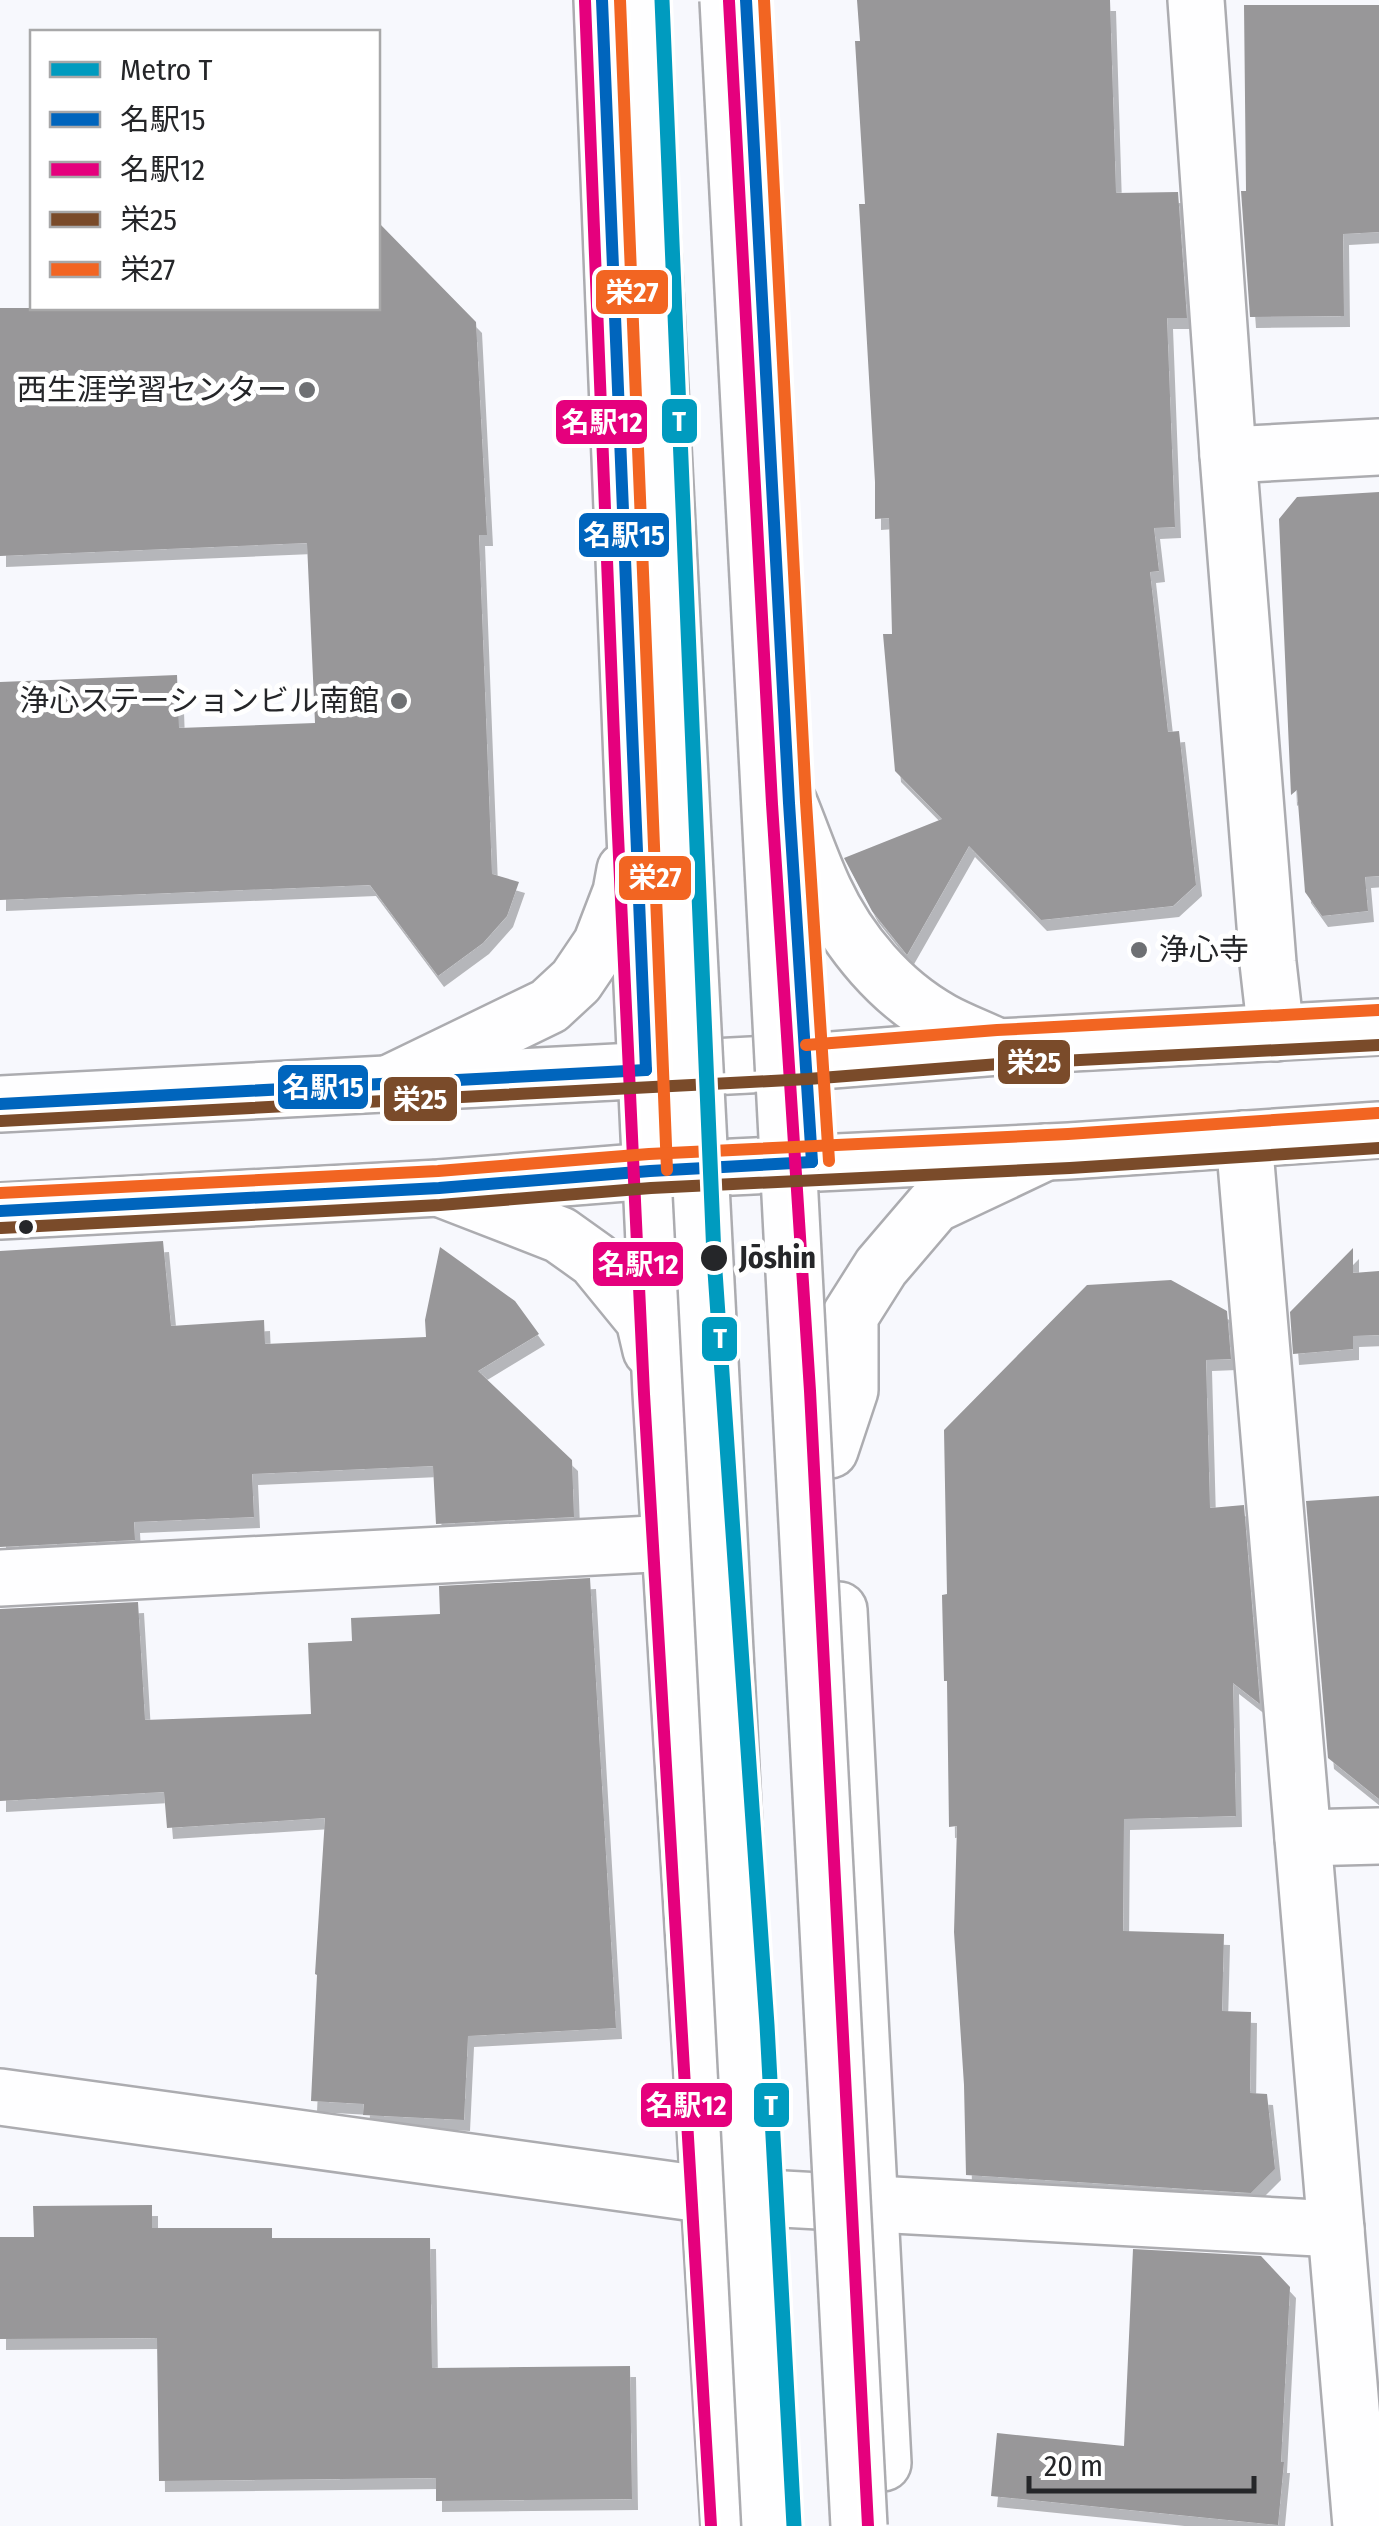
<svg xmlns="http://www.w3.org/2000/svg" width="1379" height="2526" viewBox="0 0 1379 2526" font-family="'Fira Sans Condensed','Noto Sans JP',sans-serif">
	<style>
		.building { fill: #989799; filter: url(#shadow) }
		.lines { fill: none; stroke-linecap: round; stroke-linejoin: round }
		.minor-casing { stroke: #acacb0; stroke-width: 60 }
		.tertiary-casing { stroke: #acacb0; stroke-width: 60 }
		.primary-casing { stroke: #acacb0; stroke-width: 60 }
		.minor { stroke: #fefeff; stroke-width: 55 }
		.tertiary { stroke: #fefeff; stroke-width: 55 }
		.primary { stroke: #fefeff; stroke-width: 55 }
		.motorway-bridge-casing { stroke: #acacb0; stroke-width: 60; stroke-linecap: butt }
		.motorway-bridge { stroke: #fefeff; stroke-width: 55 }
		.bus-1-casing { stroke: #fff; stroke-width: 20 }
		.bus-2-casing { stroke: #fff; stroke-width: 20 }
		.bus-3-casing { stroke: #fff; stroke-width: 20 }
		.bus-4-casing { stroke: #fff; stroke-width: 20 }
		.bus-1 { stroke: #0065bd; stroke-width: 12 }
		.bus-2 { stroke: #e5007d; stroke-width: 12 }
		.bus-3 { stroke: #7a4b2a; stroke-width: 12 }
		.bus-4 { stroke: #f26522; stroke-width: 12 }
		.metro-1-casing { stroke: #fff; stroke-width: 22 }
		.metro-1 { stroke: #009bbf; stroke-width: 15 }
		.poi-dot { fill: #6e7073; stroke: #fff; stroke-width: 4 }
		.bus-dot { fill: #252629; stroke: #fff; stroke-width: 4 }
		.labels { text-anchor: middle; stroke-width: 10; stroke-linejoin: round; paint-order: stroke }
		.poi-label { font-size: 30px; fill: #252629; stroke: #fff; text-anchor: end }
		.stop-label { font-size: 30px; font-weight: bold; fill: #252629; stroke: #fff; text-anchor: start }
		.line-badge { stroke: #fff; stroke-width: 4 }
		.badge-label { font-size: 28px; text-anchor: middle; font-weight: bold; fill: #fff }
	</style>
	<defs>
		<filter id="shadow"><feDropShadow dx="6" dy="11" stdDeviation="0" flood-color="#0004"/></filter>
	</defs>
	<rect width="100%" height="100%" fill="#f7f8fd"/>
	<g class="building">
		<path d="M857,0H1110L1116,193L1178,192L1187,318H1167L1175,527L1154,528L1159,571L1150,572L1168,732L1179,731L1196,885L1173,906L1041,920L969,846L907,955L872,911L844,858L942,819L895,771L883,634H892L889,518L875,519V482L859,204H865L855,41H860Z"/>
		<path d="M1244,5H1379V232L1343,234L1344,316L1250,317L1241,191H1246Z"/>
		<path d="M378,222L476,322L487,535H479L492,874L519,882L507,916L483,943L438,976L370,885L0,900V682L177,675L179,728L315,723L307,543L0,556V308H378Z"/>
		<path d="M1379,492V876L1365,877L1368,911L1322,916L1305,892L1297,790L1291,795L1279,519L1297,497Z"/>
		<path d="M163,1241L171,1326L264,1320L265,1344L426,1337L425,1320L440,1247L515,1301L539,1334L478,1371L572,1460L574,1517L436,1524L433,1466L252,1474L254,1517L134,1522L135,1540L0,1547V1251Z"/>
		<path d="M1353,1248V1273L1379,1271V1335L1353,1336V1349L1293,1354L1290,1312Z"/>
		<path d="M1171,1280L1227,1311L1231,1359L1206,1360L1210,1508L1244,1505L1260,1704L1233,1683L1236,1816L1124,1819L1123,1931L1224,1934L1222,2011L1251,2012L1250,2093L1267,2094L1275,2169L1251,2193L966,2175L964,2085L954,1932L957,1826L949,1827L947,1681H944L942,1595L947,1594L944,1430L1087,1285Z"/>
		<path d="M1379,1496V1799L1328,1758L1306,1501Z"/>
		<path d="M590,1578L616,2028L468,2036L464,2120L363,2115L364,2104L311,2101L317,1975L315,1974L325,1818L167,1828L164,1792L0,1801V1609L138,1602L145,1720L311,1714L308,1643L352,1641L351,1618L440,1614L439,1586Z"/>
		<path d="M152,2205V2228H272V2238H430L432,2368L630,2366L632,2499L436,2501V2478L159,2481L157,2338L0,2339V2237H34L33,2206Z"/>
		<path d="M1133,2249L1261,2256L1290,2287L1281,2462H1284L1278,2525L991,2496L997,2433L1124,2446Z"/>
	</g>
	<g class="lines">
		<g class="minor-casing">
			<g id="minor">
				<path d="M1196,0L1228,455L1268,963L1276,1033"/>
				<path d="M1228,455L1379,447"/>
				<path d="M1244,1139L1361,2526"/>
				<path d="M0,1578L671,1543"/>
				<path d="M1303,1838L1379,1836"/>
				<path d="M0,2097L709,2195L1336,2229"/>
			</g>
		</g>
		<g class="tertiary-casing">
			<g id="tertiary">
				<path d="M0,1104L807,1062L998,1047L1379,1027"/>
				<path d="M0,1211L439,1188L650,1171L1069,1151L1379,1130"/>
			</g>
		</g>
		<g class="primary-casing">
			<g id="primary">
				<path d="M602,0L634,813L661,1393L729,2526"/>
				<path d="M789,803C801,832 811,862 824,890C848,942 891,993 942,1021C960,1031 980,1038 998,1047"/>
				<path d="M390,1083L549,1006L576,981L601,944L621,892L625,870"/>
				<path d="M439,1188L560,1235L595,1260L644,1320L651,1350"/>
				<path d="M830,1450L850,1390V1316L881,1267L934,1205L1046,1152"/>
				<path d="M839,1610L883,2463"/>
			</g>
		</g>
		<use href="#minor" class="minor"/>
		<use href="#tertiary" class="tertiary"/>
		<use href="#primary" class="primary"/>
		<g class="motorway-bridge-casing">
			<g id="motorway-bridge">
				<path d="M640,0L770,2526"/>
				<path d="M728,0L859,2526"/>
			</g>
		</g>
		<use href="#motorway-bridge" class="motorway-bridge"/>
		<g class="bus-1-casing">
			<g id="bus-1">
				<path d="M602,0L646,1070"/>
				<path d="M746,0L789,803L812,1162"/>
				<path d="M0,1104L646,1070"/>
				<path d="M0,1211L439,1188L650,1171L812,1162"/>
			</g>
		</g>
		<g class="bus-2-casing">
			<g id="bus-2">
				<path d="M585,1L617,814L644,1394L711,2526"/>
				<path d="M729,1L772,804L810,1391L868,2526"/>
			</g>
		</g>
		<g class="bus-3-casing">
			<g id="bus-3">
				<path d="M1,1121L808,1079L999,1064L1379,1045"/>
				<path d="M1,1228L440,1205L651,1188L1070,1168L1379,1148"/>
			</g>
		</g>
		<g class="bus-4-casing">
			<g id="bus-4">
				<path d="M620,0L667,1170"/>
				<path d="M764,0L806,802L829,1161"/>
				<path d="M806,1045L997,1030L1378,1010"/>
				<path d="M0,1193L438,1171L649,1154L1068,1134L1378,1113"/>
			</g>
		</g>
		<use href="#bus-1" class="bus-1"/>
		<use href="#bus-2" class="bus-2"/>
		<use href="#bus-3" class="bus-3"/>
		<use href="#bus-4" class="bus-4"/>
		<g class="metro-1-casing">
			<path id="metro-1" d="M662,0L714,1257L767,2025L794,2526"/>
		</g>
		<use href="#metro-1" class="metro-1"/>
	</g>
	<g class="poi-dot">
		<circle cx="307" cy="390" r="10"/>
		<circle cx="399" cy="701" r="10"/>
		<circle cx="1139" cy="950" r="10"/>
	</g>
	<g class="bus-dot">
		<circle cx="26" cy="1227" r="9"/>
		<circle cx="714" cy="1258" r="15"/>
	</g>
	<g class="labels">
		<g class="poi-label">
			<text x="287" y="400">西生涯学習センター</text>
			<text x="379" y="711">浄心ステーションビル南館</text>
			<text x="1159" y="960" text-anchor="start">浄心寺</text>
		</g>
		<g class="stop-label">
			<text x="739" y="1268">Jōshin</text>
		</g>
	</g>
	<g class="line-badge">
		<rect x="594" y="268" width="76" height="48" rx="10" fill="#f26522"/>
		<rect x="660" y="397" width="39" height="48" rx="10" fill="#009bbf"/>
		<rect x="554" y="398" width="95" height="48" rx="10" fill="#e5007d"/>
		<rect x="577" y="511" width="94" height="48" rx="10" fill="#0065bd"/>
		<rect x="617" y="854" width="76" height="48" rx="10" fill="#f26522"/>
		<rect x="996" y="1038" width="76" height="48" rx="10" fill="#7a4b2a"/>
		<rect x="276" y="1063" width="94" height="48" rx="10" fill="#0065bd"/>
		<rect x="382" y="1075" width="77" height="48" rx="10" fill="#7a4b2a"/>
		<rect x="591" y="1240" width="94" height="48" rx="10" fill="#e5007d"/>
		<rect x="700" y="1315" width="39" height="48" rx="10" fill="#009bbf"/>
		<rect x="752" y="2081" width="39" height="48" rx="10" fill="#009bbf"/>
		<rect x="639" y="2081" width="95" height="48" rx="10" fill="#e5007d"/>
	</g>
	<g class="badge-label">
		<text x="632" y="302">栄27</text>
		<text x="679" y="431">T</text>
		<text x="602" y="432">名駅12</text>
		<text x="624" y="545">名駅15</text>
		<text x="655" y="887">栄27</text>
		<text x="1034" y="1072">栄25</text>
		<text x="323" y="1097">名駅15</text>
		<text x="420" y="1109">栄25</text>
		<text x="638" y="1274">名駅12</text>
		<text x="720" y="1348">T</text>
		<text x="771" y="2115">T</text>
		<text x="686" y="2115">名駅12</text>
	</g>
	<rect x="30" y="30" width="350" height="280" fill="#ffffff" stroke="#a8a8a9" stroke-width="2.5"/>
	<rect x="50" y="62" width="50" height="15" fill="#009bbf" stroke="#a8a8a9" stroke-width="2.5"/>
	<text x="120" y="80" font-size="30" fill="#252629">Metro T</text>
	<rect x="50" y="112" width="50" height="15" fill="#0065bd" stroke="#a8a8a9" stroke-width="2.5"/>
	<text x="120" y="130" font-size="30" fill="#252629">名駅15</text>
	<rect x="50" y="162" width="50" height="15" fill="#e5007d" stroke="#a8a8a9" stroke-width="2.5"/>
	<text x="120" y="180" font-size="30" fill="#252629">名駅12</text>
	<rect x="50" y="212" width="50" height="15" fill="#7a4b2a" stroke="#a8a8a9" stroke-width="2.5"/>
	<text x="120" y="230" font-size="30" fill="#252629">栄25</text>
	<rect x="50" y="262" width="50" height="15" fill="#f26522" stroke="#a8a8a9" stroke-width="2.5"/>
	<text x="120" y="280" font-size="30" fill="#252629">栄27</text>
	<path d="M1029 2476v15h225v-15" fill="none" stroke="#252629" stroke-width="5"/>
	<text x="1044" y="2476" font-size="30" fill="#252629" stroke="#ffffff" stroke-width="8" paint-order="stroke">20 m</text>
</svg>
